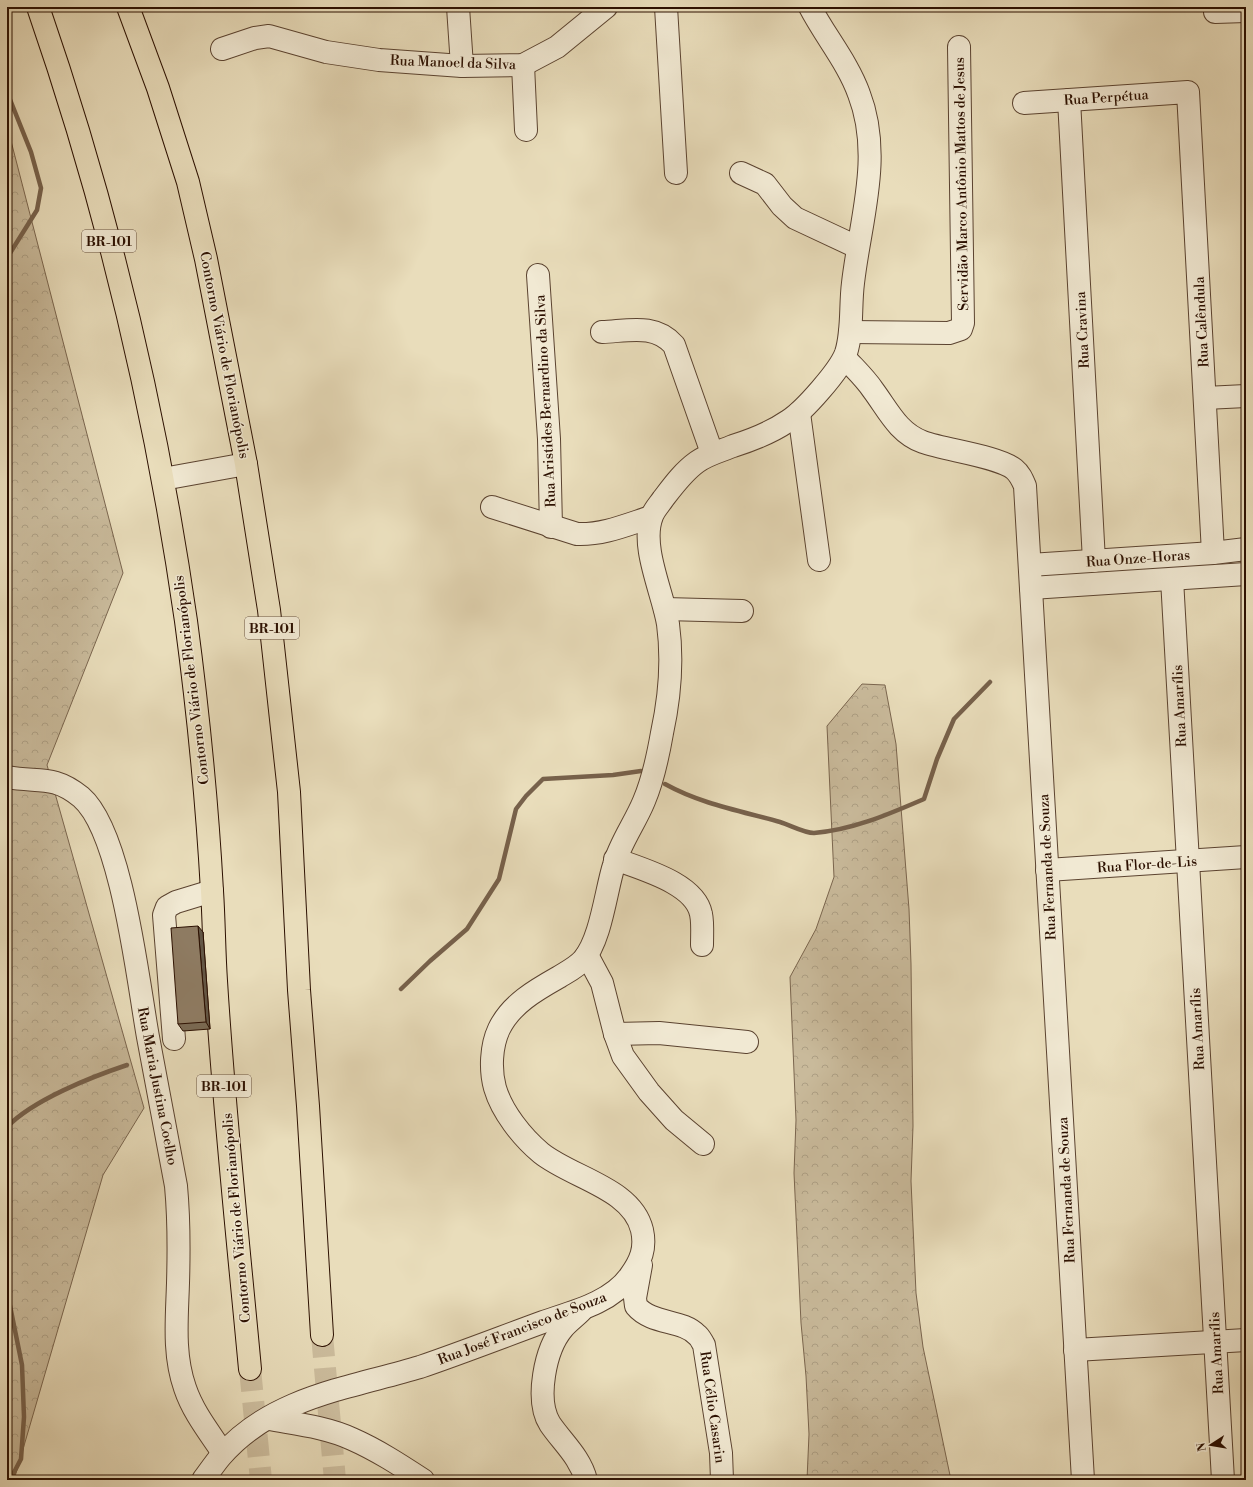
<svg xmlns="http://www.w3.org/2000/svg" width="1253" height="1487" viewBox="0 0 1253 1487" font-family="'Libre Bodoni',serif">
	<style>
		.forest { fill: url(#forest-crowns); stroke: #7a654e }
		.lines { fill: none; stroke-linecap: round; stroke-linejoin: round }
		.stream { stroke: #77614b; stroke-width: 4.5 }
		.highway-tunnel { stroke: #cdbe9f; stroke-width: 22; stroke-dasharray: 22 11; stroke-linecap: butt }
		.minor-casing { stroke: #5b4330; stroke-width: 24 }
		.highway-casing { stroke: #2c1001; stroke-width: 24 }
		.minor { stroke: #f1e9d3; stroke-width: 22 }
		.highway { stroke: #e9ddbb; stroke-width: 22 }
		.wall { fill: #7a6a54; stroke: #2c1001 }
		.shaded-wall { fill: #635645; stroke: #2c1001 }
		.building { fill: #8e7b62; stroke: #2c1001 }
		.labels { text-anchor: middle; stroke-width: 3; stroke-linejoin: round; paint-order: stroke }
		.shield { fill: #f1e9d3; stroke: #675140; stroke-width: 1 }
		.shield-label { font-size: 13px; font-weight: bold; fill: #2c1001 }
		.street-label { font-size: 14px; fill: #2c1001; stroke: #f1e9d3 }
	</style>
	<defs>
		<pattern id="forest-crowns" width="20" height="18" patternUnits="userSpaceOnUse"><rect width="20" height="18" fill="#c9ba9b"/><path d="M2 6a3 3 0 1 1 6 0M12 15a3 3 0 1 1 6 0" fill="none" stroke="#ad9f84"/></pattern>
	</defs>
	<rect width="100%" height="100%" fill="#e9ddbb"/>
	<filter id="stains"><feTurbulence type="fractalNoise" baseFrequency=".005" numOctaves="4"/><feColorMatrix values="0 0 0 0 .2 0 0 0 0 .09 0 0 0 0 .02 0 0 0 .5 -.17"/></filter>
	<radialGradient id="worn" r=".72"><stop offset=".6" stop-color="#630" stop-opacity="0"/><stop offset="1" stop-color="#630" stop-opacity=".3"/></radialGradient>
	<g class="forest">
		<path d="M7,135L11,141L123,573L47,765L144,1108L103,1175L14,1480H7Z"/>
		<path d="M862,684L885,685L896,744L909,909L911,964L913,1126L911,1181L916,1293L923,1347L951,1480H807L809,1434L806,1376L801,1323L794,1173L796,1120L790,977L816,929L834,877L827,726Z"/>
	</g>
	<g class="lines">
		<g class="stream">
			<path d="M7,92L31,152L41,188L37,210L7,258"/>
			<path d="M665,784C701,804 741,811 780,822C790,825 804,833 814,833C853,830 889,814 924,799L937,759L954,719L990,682"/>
			<path d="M401,989L430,961L467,929L499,879L516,809L526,796L543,779L613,775L641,771"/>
			<path d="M7,1127C33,1100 91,1077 127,1065"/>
			<path d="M7,1291L22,1365L24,1417L21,1459L10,1480"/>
		</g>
		<g class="highway-tunnel">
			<path d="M322,1335L335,1480"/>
			<path d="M250,1369L261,1480"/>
		</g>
		<g class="minor-casing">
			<g id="minor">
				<path d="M458,7L462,66"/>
				<path d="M666,7L676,173"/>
				<path d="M1215,12L1246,11"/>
				<path d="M222,49L255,38L269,36L326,52L379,60L462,66L523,65L557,47L606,7"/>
				<path d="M523,65L526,130"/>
				<path d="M1069,100L1094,561"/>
				<path d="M1024,103L1188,92L1213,553"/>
				<path d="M741,173L765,184L782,206L795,218L857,247"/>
				<path d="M538,275L549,439L551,527"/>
				<path d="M602,332C628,331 655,323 674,345L712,453"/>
				<path d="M850,332L949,333L961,329L963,323L959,47"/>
				<path d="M845,358C854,368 865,378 873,390C888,410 898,433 923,442C945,450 997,456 1014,469C1020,474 1022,479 1025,486L1083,1480"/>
				<path d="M1205,398L1246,396"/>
				<path d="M799,413L819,560"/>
				<path d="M163,479L246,464"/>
				<path d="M492,507L577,534C603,535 626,525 651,517"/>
				<path d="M1030,565L1213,553L1246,549"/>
				<path d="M1172,579L1223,1480"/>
				<path d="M1031,588L1246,574"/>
				<path d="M665,609L742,611"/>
				<path d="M7,777C38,783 53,774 81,797C122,832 138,982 148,1037C157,1087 167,1136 176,1186C179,1218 179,1250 178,1283C177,1318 173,1354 185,1388C193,1412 209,1432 223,1453"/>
				<path d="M615,859C641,869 695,883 701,914C703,923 702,935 702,945"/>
				<path d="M1047,870L1246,857"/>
				<path d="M587,955L602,983L615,1034L623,1056L649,1092L674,1120L703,1144"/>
				<path d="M615,1034L659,1033L747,1042"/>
				<path d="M174,1039L164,915L167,907L176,902L212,891"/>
				<path d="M641,1265L635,1298L636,1306C652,1325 682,1319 697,1335C700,1337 702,1342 704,1345L721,1453L722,1480"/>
				<path d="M581,1311C575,1317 568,1322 563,1328C545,1349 535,1400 550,1424C563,1443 580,1457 586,1480"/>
				<path d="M1075,1350L1246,1340"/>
				<path d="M269,1419C296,1424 326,1427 352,1439C377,1450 400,1465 423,1480"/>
				<path d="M203,1480C209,1472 215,1463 221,1456C272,1397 350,1388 420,1367C461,1353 502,1337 543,1322C572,1312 611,1303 630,1276C641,1261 646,1248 642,1230C632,1188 572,1178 541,1153C522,1137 502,1112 495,1088C490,1070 491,1046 499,1029C511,1004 536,990 559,977C567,972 577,967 583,960C601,940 606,890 614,865C620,843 635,823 644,801C653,780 658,756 662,733C670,696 673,661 668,624C663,593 640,546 652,516C654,510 659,505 663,499C673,486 683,472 697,462C708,454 721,451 733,446C752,440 772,432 788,421C804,411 840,370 846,353C853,331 850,306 853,283C860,221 883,156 859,94C848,63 825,36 810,7"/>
			</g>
		</g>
		<g class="highway-casing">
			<g id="highway">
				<path d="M38,7C107,206 156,412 186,621C198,711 207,801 212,891C214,921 214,951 216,981C224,1111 238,1240 250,1369"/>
				<path d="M128,7L158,88L188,182L206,259L246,464L269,610L289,792L299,990L308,1106L322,1335"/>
			</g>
		</g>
		<use href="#minor" class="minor"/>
		<use href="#highway" class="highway"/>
	</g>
	<path class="wall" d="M203,932L210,1029L183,1031L178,1024Z"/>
	<path class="shaded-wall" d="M198,926L203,932L210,1029L206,1022Z"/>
	<path class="building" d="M198,926L206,1022L178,1024L171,928Z"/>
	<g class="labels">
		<g class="shield">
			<rect x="82" y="230" width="54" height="22" rx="3"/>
			<rect x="245" y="617" width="54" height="22" rx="3"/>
			<rect x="197" y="1075" width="54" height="22" rx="3"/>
		</g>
		<g class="shield-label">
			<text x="109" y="246">BR-101</text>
			<text x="272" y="633">BR-101</text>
			<text x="224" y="1091">BR-101</text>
		</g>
		<g class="street-label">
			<text transform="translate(453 62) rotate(2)" y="5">Rua Manoel da Silva</text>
			<text transform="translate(1106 97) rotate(-4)" y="5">Rua Perpétua</text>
			<text transform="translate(961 184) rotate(-91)" y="5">Servidão Marco Antônio Mattos de Jesus</text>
			<text transform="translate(1201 322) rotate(-93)" y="5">Rua Calêndula</text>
			<text transform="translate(1082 330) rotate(-93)" y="5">Rua Cravina</text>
			<text transform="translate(225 355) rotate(79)" y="5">Contorno Viário de Florianópolis</text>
			<text transform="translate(545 401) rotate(-93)" y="5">Rua Aristides Bernardino da Silva</text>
			<text transform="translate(1138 558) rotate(-4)" y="5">Rua Onze-Horas</text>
			<text transform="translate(191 680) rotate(-97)" y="5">Contorno Viário de Florianópolis</text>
			<text transform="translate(1179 706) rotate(-93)" y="5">Rua Amarílis</text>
			<text transform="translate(1147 864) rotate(-4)" y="5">Rua Flor-de-Lis</text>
			<text transform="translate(1047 867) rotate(-93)" y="5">Rua Fernanda de Souza</text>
			<text transform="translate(1197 1029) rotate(-93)" y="5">Rua Amarílis</text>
			<text transform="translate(158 1086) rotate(79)" y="5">Rua Maria Justina Coelho</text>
			<text transform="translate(1066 1190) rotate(-93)" y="5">Rua Fernanda de Souza</text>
			<text transform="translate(236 1218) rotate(-95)" y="5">Contorno Viário de Florianópolis</text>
			<text transform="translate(522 1328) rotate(-21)" y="5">Rua José Francisco de Souza</text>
			<text transform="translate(1216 1353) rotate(-93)" y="5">Rua Amarílis</text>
			<text transform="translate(713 1407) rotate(82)" y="5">Rua Célio Casarin</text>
		</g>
	</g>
	<rect width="1253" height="1487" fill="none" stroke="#e9ddbb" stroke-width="24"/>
	<rect x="8" y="8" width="1237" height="1471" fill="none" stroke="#2c1001" stroke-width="2"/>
	<rect x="12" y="12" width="1229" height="1463" fill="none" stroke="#2c1001"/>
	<g transform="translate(1211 1445) rotate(258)" stroke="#f1e9d3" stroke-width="3" paint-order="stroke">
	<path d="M0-3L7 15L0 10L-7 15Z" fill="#2c1001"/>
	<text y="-6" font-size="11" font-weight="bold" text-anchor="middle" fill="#2c1001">N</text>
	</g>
	<rect width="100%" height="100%" filter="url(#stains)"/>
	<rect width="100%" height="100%" fill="url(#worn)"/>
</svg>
